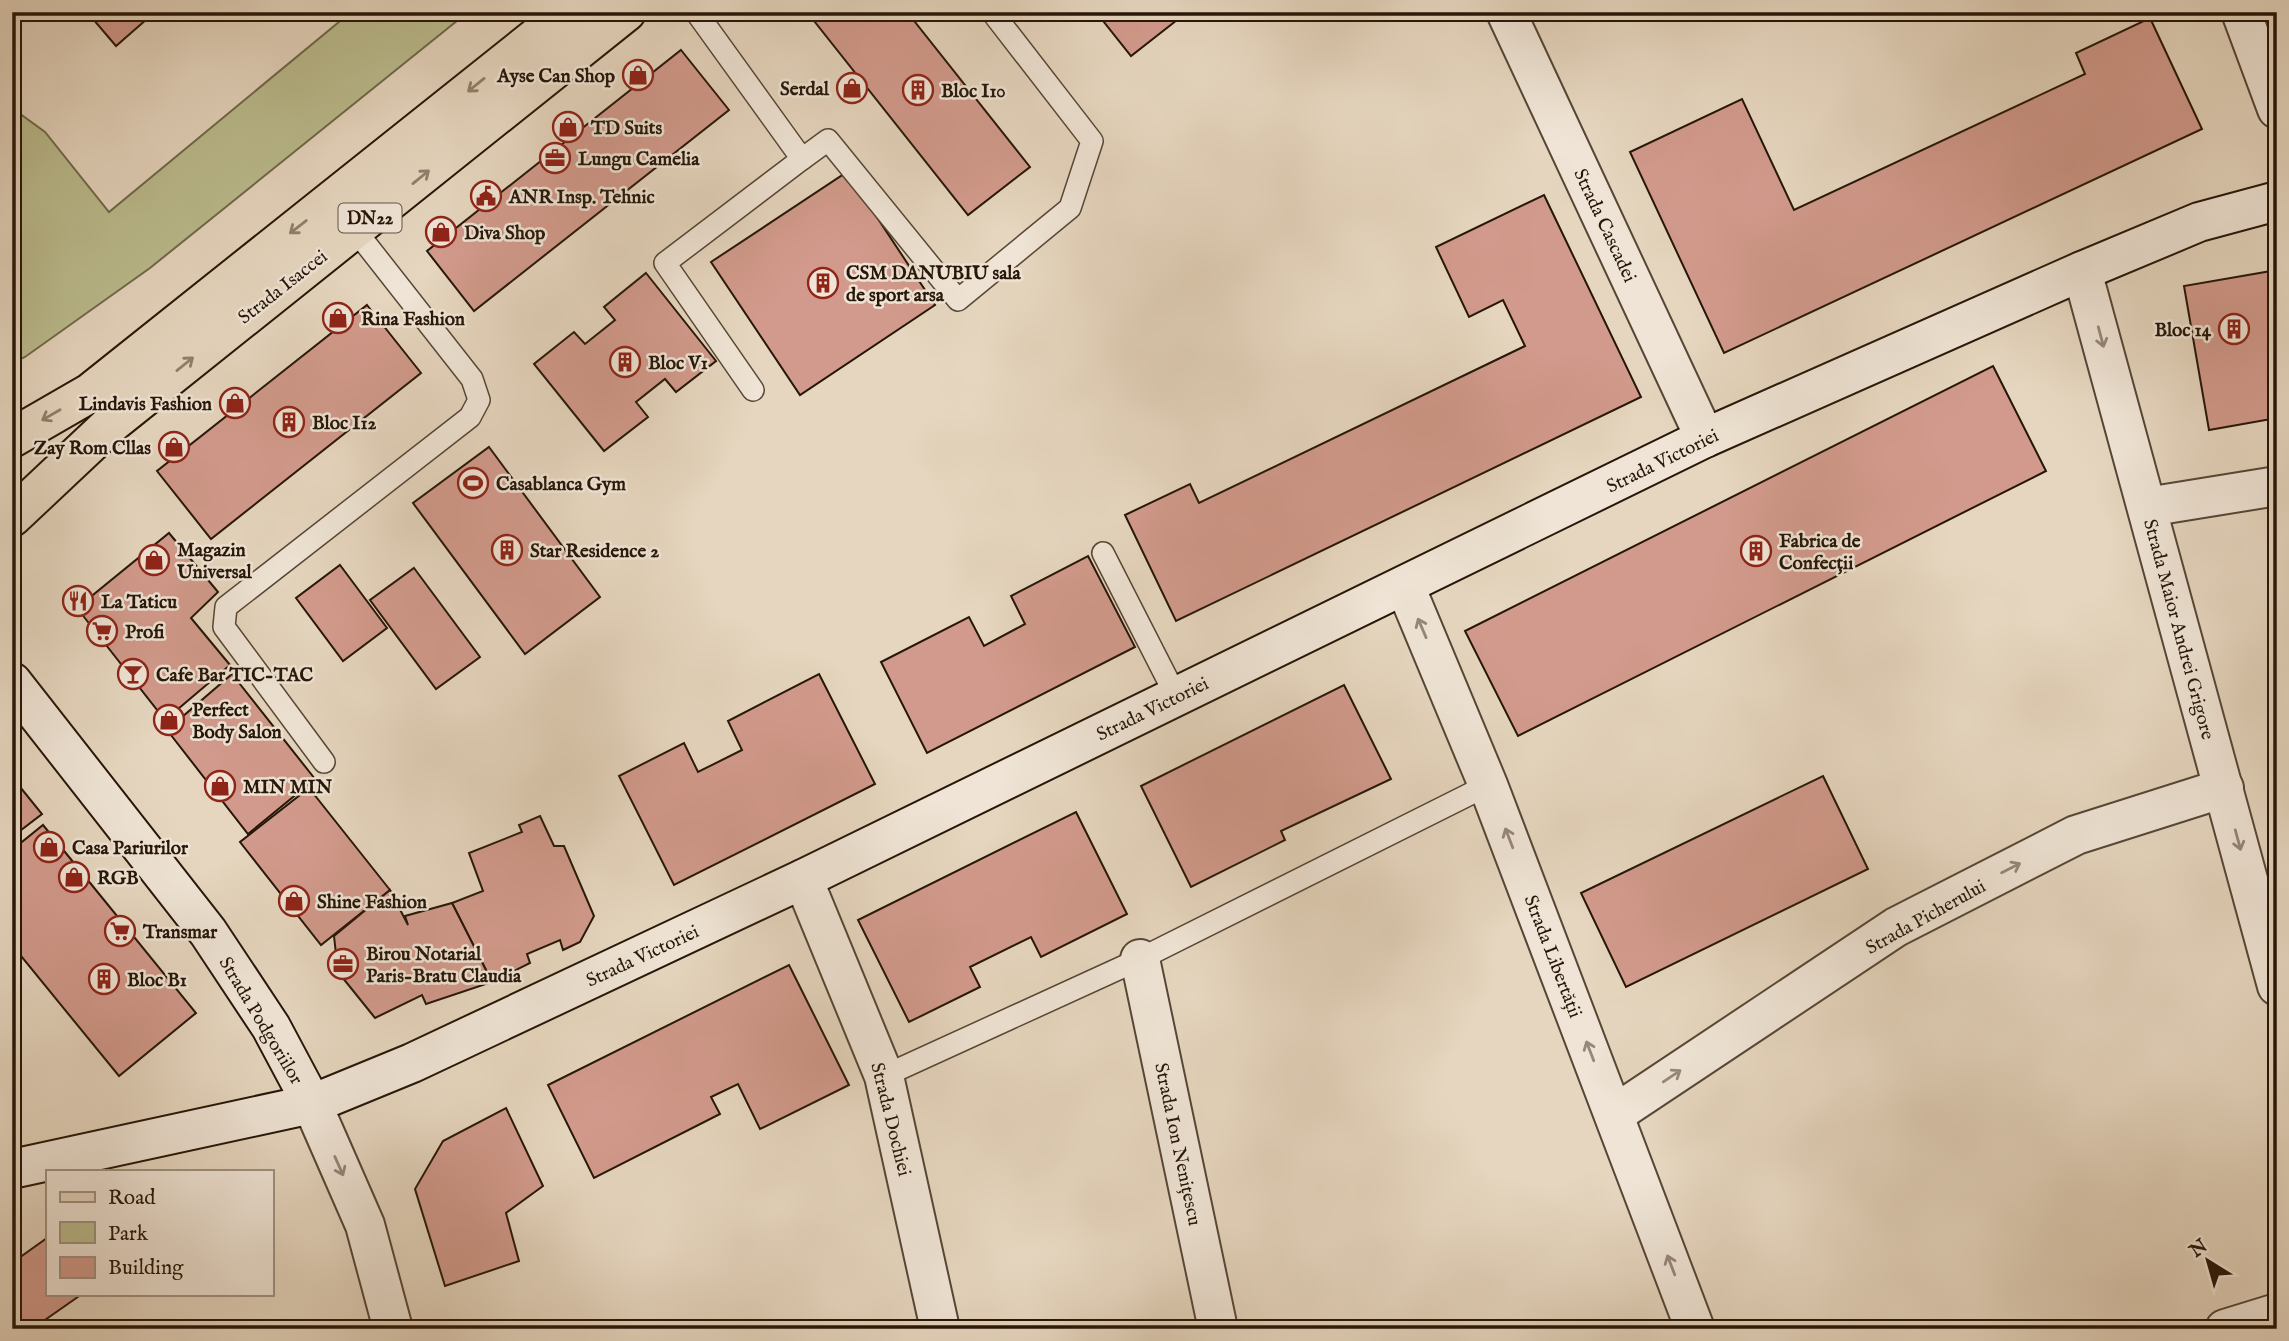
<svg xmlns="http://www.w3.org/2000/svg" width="2289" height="1341" viewBox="0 0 2289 1341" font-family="'IM FELL English',serif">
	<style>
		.green { fill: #bbbc8e; stroke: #70694b; stroke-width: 2 }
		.building { fill: #d29a8c; stroke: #261608; stroke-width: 2 }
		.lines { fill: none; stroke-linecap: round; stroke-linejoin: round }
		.lane-casing { stroke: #564636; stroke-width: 24 }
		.street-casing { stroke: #564636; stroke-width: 42 }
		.secondary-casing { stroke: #261608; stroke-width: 42 }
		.primary-casing { stroke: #261608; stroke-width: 42 }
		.lane { stroke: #efe4d5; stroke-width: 21 }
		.street { stroke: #efe4d5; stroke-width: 38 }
		.secondary { stroke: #efe4d5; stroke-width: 38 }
		.primary { stroke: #e6d6bf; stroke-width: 38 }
		.oneway { stroke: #90806d }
		.oneway2 { stroke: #958779 }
		.labels { text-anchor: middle; stroke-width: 5; stroke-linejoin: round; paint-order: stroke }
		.shield { fill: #efe4d5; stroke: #625446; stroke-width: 2 }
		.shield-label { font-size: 18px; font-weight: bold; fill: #261608 }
		.poi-label { font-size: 19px; font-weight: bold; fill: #261608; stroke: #efe4d5; text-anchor: start }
		.street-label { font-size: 19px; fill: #261608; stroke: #efe4d5 }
	</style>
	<rect width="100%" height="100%" fill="#e6d6bf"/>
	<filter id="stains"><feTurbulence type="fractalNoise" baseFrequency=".00286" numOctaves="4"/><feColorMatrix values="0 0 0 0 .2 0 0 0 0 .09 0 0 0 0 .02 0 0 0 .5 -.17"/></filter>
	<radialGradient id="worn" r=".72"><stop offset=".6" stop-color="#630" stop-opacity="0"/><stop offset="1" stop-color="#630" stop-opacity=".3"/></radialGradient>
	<path class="green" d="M351,12H468L150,268L25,357L12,363V108L45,132L109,212Z"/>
	<g class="building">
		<path d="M87,12H155L116,46Z"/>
		<path d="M807,12H907L1030,167L968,215Z"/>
		<path d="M1096,12H1185L1186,13L1131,56Z"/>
		<path d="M2150,18L2202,129L1724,353L1630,152L1742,99L1794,210L2085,74L2076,53Z"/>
		<path d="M681,50L729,110L474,311L427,251Z"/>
		<path d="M847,172L935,305L800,395L711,262Z"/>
		<path d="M1544,195L1641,397L1176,621L1125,515L1190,484L1199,503L1525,346L1503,300L1469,317L1436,247Z"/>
		<path d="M2277,270V372L2270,373L2277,418L2209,430L2184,286Z"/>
		<path d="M646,273L716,361L676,392L665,379L636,402L648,417L604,451L534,364L574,332L585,344L615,320L604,307Z"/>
		<path d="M367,305L421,373L211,539L157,471Z"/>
		<path d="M1993,366L2046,471L1518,736L1465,631Z"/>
		<path d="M489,447L600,597L525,654L413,503Z"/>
		<path d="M169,533L218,592L191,618L230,665L165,720L77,608Z"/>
		<path d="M1088,556L1135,647L927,753L881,662L969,617L984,646L1025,624L1011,596Z"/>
		<path d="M340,565L387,628L343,661L296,598Z"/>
		<path d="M414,568L480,657L436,689L370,600Z"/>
		<path d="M232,674L315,779L248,834L167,730Z"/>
		<path d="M819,674L875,784L674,885L619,776L684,743L698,772L742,750L728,721Z"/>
		<path d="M1344,685L1391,779L1281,831L1285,840L1191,887L1141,786Z"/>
		<path d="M1823,776L1868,869L1626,987L1581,893Z"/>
		<path d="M12,777L42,814L12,837Z"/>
		<path d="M309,788L390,890L321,945L240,842Z"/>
		<path d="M1076,812L1127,914L1041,957L1031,937L970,967L980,987L909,1022L858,920Z"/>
		<path d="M540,816L554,846H564L594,916L580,942L563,950L560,940L527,954L530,963L492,982L452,903L483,891L469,853L522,832L519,825Z"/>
		<path d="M43,825L196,1013L119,1076L12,945V850Z"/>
		<path d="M390,890L408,925L405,916L452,903L492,982L426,1004L422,995L375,1018L338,972L334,936Z"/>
		<path d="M789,965L849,1085L760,1129L738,1084L711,1097L720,1114L594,1178L548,1085Z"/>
		<path d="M506,1108L543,1186L506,1213L519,1261L445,1286L415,1189L443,1141Z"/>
		<path d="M47,1238V1294H82L32,1329H12V1263Z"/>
	</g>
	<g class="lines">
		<g class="lane-casing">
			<g id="lane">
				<path d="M696,12L802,159L665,263L753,390"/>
				<path d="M802,159L828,140L958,300L1070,208L1092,141L992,12"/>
				<path d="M1103,553L1176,696"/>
				<path d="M324,762L224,627L226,607L470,417L479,400L472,379L355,230"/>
				<path d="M884,1076L1140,959L1488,785"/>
			</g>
		</g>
		<g class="street-casing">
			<g id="street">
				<path d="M1506,12L1705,438"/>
				<path d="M2241,12L2277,109"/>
				<path d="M2082,271L2277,986"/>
				<path d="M2147,507L2277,486"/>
				<path d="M1405,586L1488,785L1695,1329"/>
				<path d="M803,879L884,1076L940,1329"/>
				<path d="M1140,959L1218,1329"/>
				<path d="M312,1104L365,1225L393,1329"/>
				<path d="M1615,1114L1896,927L2076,835L2224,788"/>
				<path d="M2225,1329L2277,1313"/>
			</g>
		</g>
		<g class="secondary-casing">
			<g id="secondary">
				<path d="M12,682L208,932L271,1027L312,1104"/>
				<path d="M12,1169L312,1104L412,1063L803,879L1705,438L2082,271L2199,222L2277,201"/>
			</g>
		</g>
		<g class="primary-casing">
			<g id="primary">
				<path d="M12,438L90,393L568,12"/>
				<path d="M12,517L113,422L626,12"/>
			</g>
		</g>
		<use href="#lane" class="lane"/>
		<use href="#street" class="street"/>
		<use href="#secondary" class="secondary"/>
		<use href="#primary" class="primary"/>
	</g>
	<defs><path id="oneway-shaft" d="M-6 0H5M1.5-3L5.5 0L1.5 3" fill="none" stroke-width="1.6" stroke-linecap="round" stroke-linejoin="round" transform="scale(1.75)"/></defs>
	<g class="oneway">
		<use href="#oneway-shaft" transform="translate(476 85) rotate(141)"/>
		<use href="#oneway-shaft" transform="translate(421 177) rotate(-39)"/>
		<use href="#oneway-shaft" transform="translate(298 227) rotate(142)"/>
		<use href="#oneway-shaft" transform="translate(185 364) rotate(-39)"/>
		<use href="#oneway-shaft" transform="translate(51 415) rotate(150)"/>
	</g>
	<g class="oneway2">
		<use href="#oneway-shaft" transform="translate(2101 337) rotate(75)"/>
		<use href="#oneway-shaft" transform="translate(1422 628) rotate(-113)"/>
		<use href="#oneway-shaft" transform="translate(1509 838) rotate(-111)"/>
		<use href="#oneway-shaft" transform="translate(2238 840) rotate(75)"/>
		<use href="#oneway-shaft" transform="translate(2011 868) rotate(-27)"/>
		<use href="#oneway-shaft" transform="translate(1590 1051) rotate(-111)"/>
		<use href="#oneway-shaft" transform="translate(1672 1076) rotate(-34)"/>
		<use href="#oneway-shaft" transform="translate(339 1166) rotate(66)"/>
		<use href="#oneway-shaft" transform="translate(1671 1265) rotate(-111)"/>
	</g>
	<defs>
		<g id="shop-ring" transform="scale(1.575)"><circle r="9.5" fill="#efe4d5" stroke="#8f2418" stroke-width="1.5"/><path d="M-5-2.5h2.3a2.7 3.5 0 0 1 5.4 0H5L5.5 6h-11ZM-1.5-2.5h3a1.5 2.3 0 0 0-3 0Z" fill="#8f2418"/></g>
		<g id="building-ring" transform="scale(1.575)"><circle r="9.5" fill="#efe4d5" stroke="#8f2418" stroke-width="1.5"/><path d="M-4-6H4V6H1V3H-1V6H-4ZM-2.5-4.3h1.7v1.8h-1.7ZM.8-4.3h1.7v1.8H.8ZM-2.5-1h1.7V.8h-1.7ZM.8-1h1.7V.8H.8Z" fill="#8f2418"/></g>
		<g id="office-ring" transform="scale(1.575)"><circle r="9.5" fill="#efe4d5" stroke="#8f2418" stroke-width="1.5"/><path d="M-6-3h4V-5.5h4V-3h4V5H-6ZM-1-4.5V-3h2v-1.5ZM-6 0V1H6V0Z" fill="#8f2418"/></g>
		<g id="civic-ring" transform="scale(1.575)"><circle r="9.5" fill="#efe4d5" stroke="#8f2418" stroke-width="1.5"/><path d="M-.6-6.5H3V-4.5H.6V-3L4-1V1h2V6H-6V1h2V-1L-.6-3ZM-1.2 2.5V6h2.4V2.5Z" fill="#8f2418"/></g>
		<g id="stadium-ring" transform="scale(1.575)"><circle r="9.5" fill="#efe4d5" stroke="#8f2418" stroke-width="1.5"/><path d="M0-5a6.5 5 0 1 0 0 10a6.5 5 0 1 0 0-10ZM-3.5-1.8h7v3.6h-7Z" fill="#8f2418"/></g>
		<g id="restaurant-ring" transform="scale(1.575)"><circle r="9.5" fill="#efe4d5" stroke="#8f2418" stroke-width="1.5"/><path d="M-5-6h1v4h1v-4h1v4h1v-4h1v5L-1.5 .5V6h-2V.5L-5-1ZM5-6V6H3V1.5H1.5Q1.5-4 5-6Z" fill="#8f2418"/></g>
		<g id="supermarket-ring" transform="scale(1.575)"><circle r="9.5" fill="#efe4d5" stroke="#8f2418" stroke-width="1.5"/><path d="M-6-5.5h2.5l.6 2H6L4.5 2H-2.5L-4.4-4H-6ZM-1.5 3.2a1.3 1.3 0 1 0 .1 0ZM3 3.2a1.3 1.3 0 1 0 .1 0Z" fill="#8f2418"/></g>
		<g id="bar-ring" transform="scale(1.575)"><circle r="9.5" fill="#efe4d5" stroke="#8f2418" stroke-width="1.5"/><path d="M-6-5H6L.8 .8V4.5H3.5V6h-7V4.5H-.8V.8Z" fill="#8f2418"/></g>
	</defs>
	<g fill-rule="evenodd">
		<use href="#shop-ring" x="638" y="75"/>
		<use href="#shop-ring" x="852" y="88"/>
		<use href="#building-ring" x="918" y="90"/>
		<use href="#shop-ring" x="568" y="127"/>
		<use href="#office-ring" x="555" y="158"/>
		<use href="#civic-ring" x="486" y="196"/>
		<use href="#shop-ring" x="441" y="232"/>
		<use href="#building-ring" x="823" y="283"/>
		<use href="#shop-ring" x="338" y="318"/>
		<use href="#building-ring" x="2234" y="329"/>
		<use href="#building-ring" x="625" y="362"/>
		<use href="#shop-ring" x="235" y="403"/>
		<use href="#building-ring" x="289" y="422"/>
		<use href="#shop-ring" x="174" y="447"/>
		<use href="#stadium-ring" x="473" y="483"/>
		<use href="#building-ring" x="507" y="550"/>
		<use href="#building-ring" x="1756" y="551"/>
		<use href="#shop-ring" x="154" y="560"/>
		<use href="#restaurant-ring" x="78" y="601"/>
		<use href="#supermarket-ring" x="102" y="631"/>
		<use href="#bar-ring" x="133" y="674"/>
		<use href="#shop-ring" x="169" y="720"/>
		<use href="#shop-ring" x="220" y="786"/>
		<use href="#shop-ring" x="49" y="847"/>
		<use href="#shop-ring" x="74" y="877"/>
		<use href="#shop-ring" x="294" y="901"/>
		<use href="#supermarket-ring" x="120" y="931"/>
		<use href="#office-ring" x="343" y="964"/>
		<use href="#building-ring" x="104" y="979"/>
	</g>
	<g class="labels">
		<rect class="shield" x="338.5" y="203.5" width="63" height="29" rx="5"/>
		<g class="shield-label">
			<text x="370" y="224">DN22</text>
		</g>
		<g class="poi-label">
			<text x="615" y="82" text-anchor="end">Ayse Can Shop</text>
			<text x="829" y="95" text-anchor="end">Serdal</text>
			<text x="941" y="97">Bloc I10</text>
			<text x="591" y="134">TD Suits</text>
			<text x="578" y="165">Lungu Camelia</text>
			<text x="509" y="203">ANR Insp. Tehnic</text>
			<text x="464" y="239">Diva Shop</text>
			<text x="846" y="279">CSM DANUBIU sala<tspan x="846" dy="22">de sport arsa</tspan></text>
			<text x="361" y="325">Rina Fashion</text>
			<text x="2211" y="336" text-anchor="end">Bloc 14</text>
			<text x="648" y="369">Bloc V1</text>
			<text x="212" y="410" text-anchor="end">Lindavis Fashion</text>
			<text x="312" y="429">Bloc I12</text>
			<text x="151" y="454" text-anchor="end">Zay Rom Cllas</text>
			<text x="496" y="490">Casablanca Gym</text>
			<text x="1779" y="547">Fabrica de<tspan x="1779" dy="22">Confecții</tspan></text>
			<text x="177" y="556">Magazin<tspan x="177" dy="22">Universal</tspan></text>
			<text x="530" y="557">Star Residence 2</text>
			<text x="101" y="608">La Taticu</text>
			<text x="125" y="638">Profi</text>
			<text x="156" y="681">Cafe Bar TIC-TAC</text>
			<text x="192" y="716">Perfect<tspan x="192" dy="22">Body Salon</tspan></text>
			<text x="243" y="793">MIN MIN</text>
			<text x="72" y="854">Casa Pariurilor</text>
			<text x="97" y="884">RGB</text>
			<text x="317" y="908">Shine Fashion</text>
			<text x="143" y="938">Transmar</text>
			<text x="366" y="960">Birou Notarial<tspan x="366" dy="22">Paris-Bratu Claudia</tspan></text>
			<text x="127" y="986">Bloc B1</text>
		</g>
		<g class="street-label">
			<text transform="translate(1606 225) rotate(65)" y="7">Strada Cascadei</text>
			<text transform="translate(282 286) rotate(-38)" y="7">Strada Isaccei</text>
			<text transform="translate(1662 460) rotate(-26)" y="7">Strada Victoriei</text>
			<text transform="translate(2180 629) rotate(75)" y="7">Strada Maior Andrei Grigore</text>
			<text transform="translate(1152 708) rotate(-26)" y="7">Strada Victoriei</text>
			<text transform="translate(1925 916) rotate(-29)" y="7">Strada Picherului</text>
			<text transform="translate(642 955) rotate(-25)" y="7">Strada Victoriei</text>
			<text transform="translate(1554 956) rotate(69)" y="7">Strada Libertății</text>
			<text transform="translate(262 1020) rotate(59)" y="7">Strada Podgoriilor</text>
			<text transform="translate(892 1119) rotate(76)" y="7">Strada Dochiei</text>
			<text transform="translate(1179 1144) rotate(78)" y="7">Strada Ion Nenițescu</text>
		</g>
	</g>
	<rect width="2289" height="1341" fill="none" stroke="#e6d6bf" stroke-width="42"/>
	<rect x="14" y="14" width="2261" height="1313" fill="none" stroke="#261608" stroke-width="3.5"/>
	<rect x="21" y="21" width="2247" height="1299" fill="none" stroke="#261608" stroke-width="2"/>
	<rect x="46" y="1170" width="228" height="126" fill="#efe4d5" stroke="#9f9283" stroke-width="2"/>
	<rect x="60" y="1192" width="35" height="10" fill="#e6d6bf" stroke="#9f9283" stroke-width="2"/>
	<text x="108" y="1204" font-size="21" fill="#261608">Road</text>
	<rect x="60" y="1222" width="35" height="21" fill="#bbbc8e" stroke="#9f9283" stroke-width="2"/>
	<text x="108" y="1240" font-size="21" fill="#261608">Park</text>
	<rect x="60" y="1257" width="35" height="21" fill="#d29a8c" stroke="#9f9283" stroke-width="2"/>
	<text x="108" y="1274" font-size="21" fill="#261608">Building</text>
	<g transform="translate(2208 1261) rotate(323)" stroke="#efe4d5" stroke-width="5" paint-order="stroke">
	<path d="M0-5L12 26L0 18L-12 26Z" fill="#261608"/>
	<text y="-10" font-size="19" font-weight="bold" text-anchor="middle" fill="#261608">N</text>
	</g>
	<rect width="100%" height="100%" filter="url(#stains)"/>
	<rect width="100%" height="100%" fill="url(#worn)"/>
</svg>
